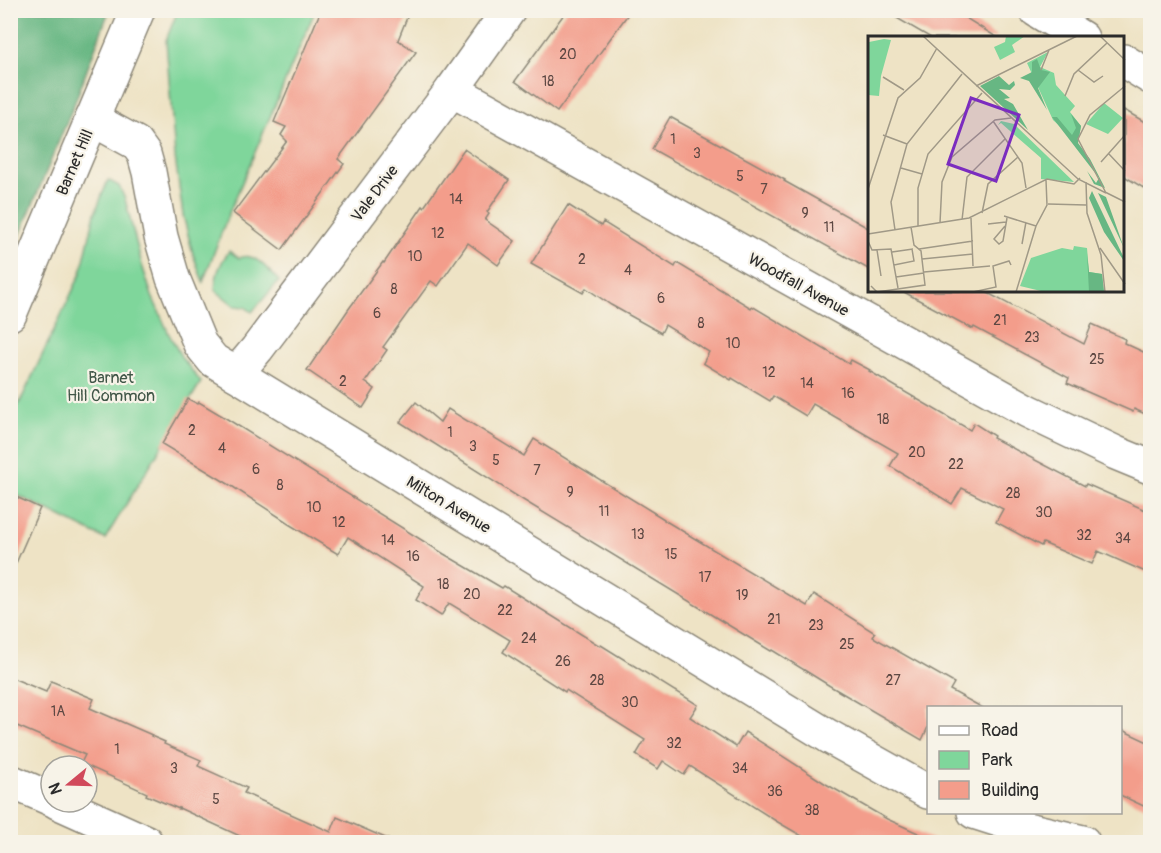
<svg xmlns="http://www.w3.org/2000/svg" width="1161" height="853" viewBox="0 0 1161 853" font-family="Pangolin,sans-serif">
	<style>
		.green { fill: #7fd69b; stroke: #558063; stroke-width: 1.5 }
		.forest { fill: #67b783; stroke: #497157; stroke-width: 1.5 }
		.building { fill: #f39d8b }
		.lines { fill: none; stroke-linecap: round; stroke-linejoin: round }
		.minor-casing { stroke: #8c8778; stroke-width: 36 }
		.major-casing { stroke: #8c8778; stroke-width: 36 }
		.minor { stroke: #fff; stroke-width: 33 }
		.major { stroke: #fff; stroke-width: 33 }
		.labels { text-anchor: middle; stroke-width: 4.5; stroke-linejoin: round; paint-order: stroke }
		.number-label { font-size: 14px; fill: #5d4843 }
		.street-label { font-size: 16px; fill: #2b2b2b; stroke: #f7f3e8 }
		.park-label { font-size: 16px; fill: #405647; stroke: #f7f3e8 }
		.inset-road { fill: none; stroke: #a09987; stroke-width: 1.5 }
		.view { fill: #7b2cbf; fill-opacity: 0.15; stroke: #7b2cbf; stroke-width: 3 }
		.inset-edge { fill: none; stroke: #2b2b2b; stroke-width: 3 }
	</style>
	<rect width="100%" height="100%" fill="#f7f3e8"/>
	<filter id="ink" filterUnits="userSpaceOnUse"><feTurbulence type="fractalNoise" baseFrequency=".0167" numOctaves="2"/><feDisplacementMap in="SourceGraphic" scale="12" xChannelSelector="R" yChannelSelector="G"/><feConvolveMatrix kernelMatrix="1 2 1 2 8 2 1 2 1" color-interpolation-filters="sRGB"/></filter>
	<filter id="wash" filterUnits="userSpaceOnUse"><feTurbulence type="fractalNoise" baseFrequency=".008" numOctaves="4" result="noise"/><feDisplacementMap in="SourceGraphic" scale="24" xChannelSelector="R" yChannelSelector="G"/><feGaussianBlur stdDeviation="1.35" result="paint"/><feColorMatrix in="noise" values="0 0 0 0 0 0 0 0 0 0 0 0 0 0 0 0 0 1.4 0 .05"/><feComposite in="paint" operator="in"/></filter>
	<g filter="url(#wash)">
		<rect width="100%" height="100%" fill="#eee3c5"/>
		<g class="green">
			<path d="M178,10L315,11L227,218L203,282L193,254L183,215L175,157L166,40Z"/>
			<path d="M108,180L119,186L125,199L142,265L152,296L169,334L182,358L201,382L105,539L11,492L10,415L20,402L81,273L95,213Z"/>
			<path d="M229,251L239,258C255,251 268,270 279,281L252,312L245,307L235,306L215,290C215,275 220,263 229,251Z"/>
		</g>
		<path class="forest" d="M11,10L109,11L75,102L11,257Z"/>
		<g id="blocks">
			<g class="building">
				<path d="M321,10H410L398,40L416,52L338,159L344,164L282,250L233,213L287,141L281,135L286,127L274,122Z"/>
				<path d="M567,10H631L557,112L515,81Z"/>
				<path d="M883,10H953L998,38H931Z"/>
				<path d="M1124,110L1150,125V192L1124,176Z"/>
				<path d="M670,117L785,180L784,181L870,229V270L652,149Z"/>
				<path d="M464,149L509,180L487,212L489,214L485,220L515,241L498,265L468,243L438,286L431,281L383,347L387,350L365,382L375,389L363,408L307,370L348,310L383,262L384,263L423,206L424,207Z"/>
				<path d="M568,205L601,226L603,222L675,267L677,263L751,308L752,306L849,364L851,360L870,370L869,371L970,430L974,423L994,436L993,438L1085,486L1086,484L1150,512V574L1098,551L1092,564L1043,543L1041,546L996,522L1003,509L962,488L952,504L890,466L898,453L858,430L813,404L806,416L773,396L770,401L732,378L731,380L703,363L709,352L665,325L661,333L611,305L586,288L583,293L531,264Z"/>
				<path d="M902,291H984L1084,344L1092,324L1125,339L1124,343L1150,355V416L1134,409L1133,412L1067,383L1069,378L974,327L973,329Z"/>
				<path d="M188,399L198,404L199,402L224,417L444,554L502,588L504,586L600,646L601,645L676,692V691L698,705L690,717L736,747L745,732L826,784L887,819L940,843H814L776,821L690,766L684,775L663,761L658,769L636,755L645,740L566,690L565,692L503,652L510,640L449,603L441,616L416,600L424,586L348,537L338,554L287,523V522L230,485L162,444Z"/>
				<path d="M416,402L440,422L448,409L524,456L534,439L664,519V520L807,606L814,594L875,633L873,637L954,683L950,690L983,708H928V727L922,740L830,686L772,650L771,651L523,500L400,422Z"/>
				<path d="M10,494L40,508L10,577Z"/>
				<path d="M10,677L46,692L51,681L94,699L90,708L152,735L151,736L165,742L164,744L201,760L198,766L247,788L244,793L331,832L337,817L397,843H255L179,808V809L146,795L147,793L81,763L85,755L10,723Z"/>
				<path d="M1120,729L1150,743V809L1120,795Z"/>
			</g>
		</g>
	</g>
	<g filter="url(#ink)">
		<use href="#blocks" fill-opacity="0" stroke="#8c8778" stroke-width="1.5"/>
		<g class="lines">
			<g class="minor-casing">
				<g id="minor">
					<path d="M1036,10L1082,38"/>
					<path d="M1124,61L1150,77"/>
					<path d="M452,90L1028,411L1116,453L1150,467"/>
					<path d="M92,119L136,143L144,154L149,172L161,237L173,278L200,344L213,360L828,736L928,792"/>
					<path d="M236,374L257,349L452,90L509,10"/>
					<path d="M10,781L51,799"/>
					<path d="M57,802L146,842"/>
					<path d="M974,812L1027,829L1083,842"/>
				</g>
			</g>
			<g class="major-casing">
				<path id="major" d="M10,314L138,10"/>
			</g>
			<use href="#minor" class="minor"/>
			<use href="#major" class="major"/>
		</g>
	</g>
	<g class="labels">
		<g class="number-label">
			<text x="568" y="59">20</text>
			<text x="548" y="86">18</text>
			<text x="673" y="144">1</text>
			<text x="697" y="158">3</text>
			<text x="740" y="181">5</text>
			<text x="764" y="194">7</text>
			<text x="456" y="204">14</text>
			<text x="805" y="218">9</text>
			<text x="829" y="232">11</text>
			<text x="438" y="238">12</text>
			<text x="415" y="261">10</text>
			<text x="582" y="264">2</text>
			<text x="628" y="275">4</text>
			<text x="394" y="294">8</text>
			<text x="661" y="303">6</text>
			<text x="377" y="318">6</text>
			<text x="1000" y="325">21</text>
			<text x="701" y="328">8</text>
			<text x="1032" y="342">23</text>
			<text x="733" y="348">10</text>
			<text x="1097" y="364">25</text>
			<text x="769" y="377">12</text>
			<text x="343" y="386">2</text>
			<text x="807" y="388">14</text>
			<text x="848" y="398">16</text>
			<text x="883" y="424">18</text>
			<text x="192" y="435">2</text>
			<text x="450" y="437">1</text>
			<text x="473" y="451">3</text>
			<text x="222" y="453">4</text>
			<text x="917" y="457">20</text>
			<text x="496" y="465">5</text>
			<text x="956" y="469">22</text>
			<text x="256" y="474">6</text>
			<text x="537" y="475">7</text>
			<text x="280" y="490">8</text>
			<text x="570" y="497">9</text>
			<text x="1013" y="498">28</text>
			<text x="314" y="512">10</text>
			<text x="604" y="516">11</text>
			<text x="1044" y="517">30</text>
			<text x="339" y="527">12</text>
			<text x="638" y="539">13</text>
			<text x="1084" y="540">32</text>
			<text x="1123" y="543">34</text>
			<text x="388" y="545">14</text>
			<text x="671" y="559">15</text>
			<text x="413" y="561">16</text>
			<text x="705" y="582">17</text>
			<text x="443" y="589">18</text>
			<text x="472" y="599">20</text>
			<text x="742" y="600">19</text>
			<text x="505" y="615">22</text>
			<text x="774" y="624">21</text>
			<text x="816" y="630">23</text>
			<text x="529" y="643">24</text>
			<text x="847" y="649">25</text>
			<text x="563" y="666">26</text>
			<text x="597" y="685">28</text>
			<text x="893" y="685">27</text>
			<text x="630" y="707">30</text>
			<text x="58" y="716">1A</text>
			<text x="674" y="748">32</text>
			<text x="117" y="754">1</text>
			<text x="174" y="773">3</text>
			<text x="740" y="773">34</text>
			<text x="775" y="796">36</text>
			<text x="216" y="804">5</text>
			<text x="812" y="815">38</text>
		</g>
		<g class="street-label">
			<text transform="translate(74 162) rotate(-67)" y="6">Barnet Hill</text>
			<text transform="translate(374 193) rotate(-53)" y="6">Vale Drive</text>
			<text transform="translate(799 284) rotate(29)" y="6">Woodfall Avenue</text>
			<text transform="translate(449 504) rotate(31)" y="6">Milton Avenue</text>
		</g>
		<g class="park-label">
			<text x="111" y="383">Barnet<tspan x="111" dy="18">Hill Common</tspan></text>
		</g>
	</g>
	<g transform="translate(868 36)">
		<rect width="256" height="256" fill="#eee3c5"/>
		<path d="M138,0H157L144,9L147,16L132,24L126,11L137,6ZM16,3L23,4L13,40L11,60L0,59L1,6ZM180,16L172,31L186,37L188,49L207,70L202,76L213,90L210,107L185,84L159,27ZM236,67L255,82L240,98L218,88ZM133,85L146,88L206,146L173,143V122L133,87L130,89ZM206,210L219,212L221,236L234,238L236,256H177L152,250L163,222L194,212L205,214Z" fill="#7fd69b"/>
		<path d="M169,23L173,34L182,36L170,52L179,74L161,45L152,42L164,36V26ZM131,40L141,49L146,45L147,49L142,54L131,53L142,62L136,63L145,68L160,94L112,50ZM203,78L213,90L210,107L222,123L237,152L226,148L219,135L228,147L231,142L184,81H189L204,99L208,92ZM224,155L256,222V225L236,196L221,162ZM230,157L238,161L256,212L232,161ZM219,217L221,236L234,238L236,256H221Z" fill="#67b783"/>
		<path class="inset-road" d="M55,0L210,143L238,157M232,0L257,24M173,34L181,14M210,34L226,46L235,40M15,41L36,54M108,50L209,0M197,60L206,38L239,7M125,85L154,127L158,152M15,99L39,108M240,117L257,135M233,126L257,99M33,132L54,138M218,146L219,177L233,219L237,256M0,153L30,62L52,42L69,12M237,156L257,166M238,157L210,103L222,79L257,50M180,168L218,169M114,177L120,148L150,121M136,180L168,190M103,182L105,230M94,184L99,141L137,103M72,187L74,146L84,121L127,84L143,82M120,188L138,186M50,190V152L60,118L114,57M137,190L126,203L131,208L135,205L139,182M27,194L23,166L39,108L94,38M0,198L101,182L179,143L206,148L212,142M0,205L4,214L23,213L30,252M154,208L158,186M232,212L257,248M51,213L105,205M9,214L13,240M24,216L45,213M54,223L105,218M26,229L46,225L44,213M56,236L122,230M28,241L56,237M3,250L9,256L57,249L53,215L46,209L43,191M105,256L128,251L125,230L141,225L143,229M148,256L168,190L179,169L178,144"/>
		<path class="view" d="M103,62L151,79L128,145L80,128Z"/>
		<rect width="256" height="256" class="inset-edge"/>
	</g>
	<rect width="1161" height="853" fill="none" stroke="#f7f3e8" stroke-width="36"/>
	<rect x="927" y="706" width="195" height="108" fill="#f7f3e8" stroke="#a5a39c" stroke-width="1.5"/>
	<rect x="939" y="726" width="30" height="9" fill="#ffffff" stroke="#a5a39c" stroke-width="1.5"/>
	<text x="981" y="736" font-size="18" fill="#2b2b2b">Road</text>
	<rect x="939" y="751" width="30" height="18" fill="#7fd69b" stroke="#a5a39c" stroke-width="1.5"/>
	<text x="981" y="766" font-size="18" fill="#2b2b2b">Park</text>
	<rect x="939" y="781" width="30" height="18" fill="#f39d8b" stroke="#a5a39c" stroke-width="1.5"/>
	<text x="981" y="796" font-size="18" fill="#2b2b2b">Building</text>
	<g transform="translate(69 784) rotate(251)"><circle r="28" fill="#f7f3e8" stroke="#a5a39c" stroke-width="1.5"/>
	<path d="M0-4.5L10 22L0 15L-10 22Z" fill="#d1495b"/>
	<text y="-9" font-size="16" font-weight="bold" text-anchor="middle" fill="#2b2b2b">N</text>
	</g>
</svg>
